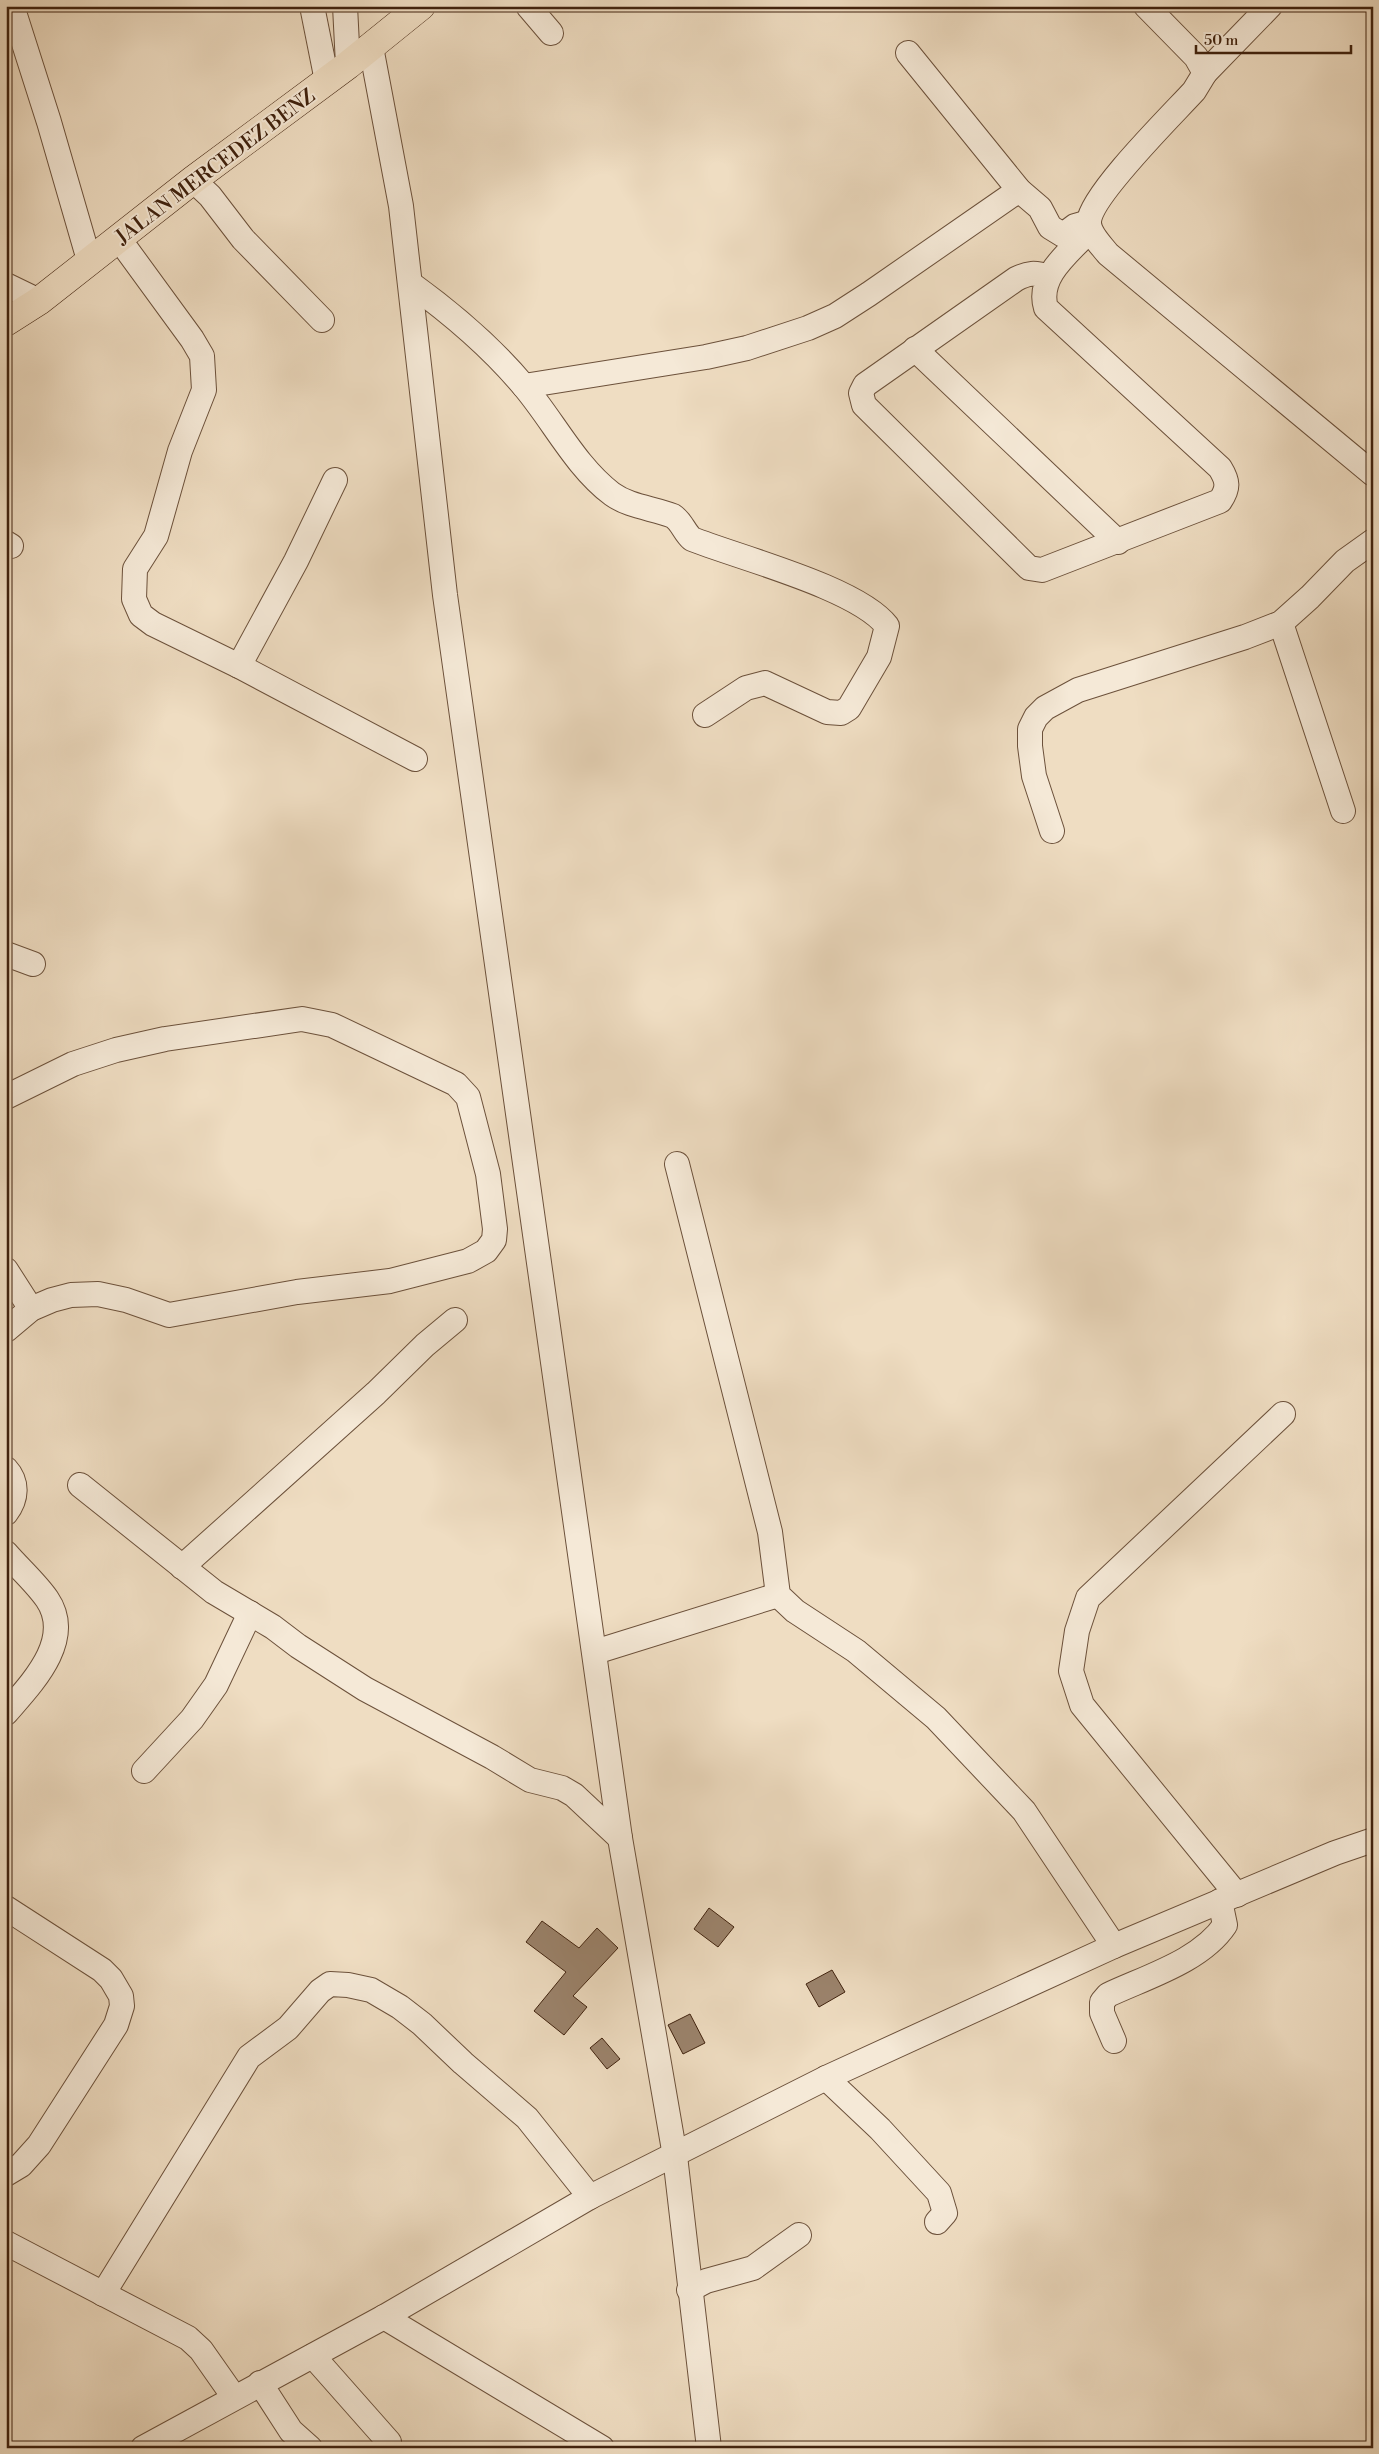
<svg xmlns="http://www.w3.org/2000/svg" width="1379" height="2454" viewBox="0 0 1379 2454" font-family="'Libre Bodoni',serif">
	<style>
		.building { fill: #9b836c; stroke: #40220e }
		.lines { fill: none; stroke-linecap: round; stroke-linejoin: round }
		.minor-casing { stroke: #6c513b; stroke-width: 26 }
		.major-casing { stroke: #40220e; stroke-width: 29 }
		.minor { stroke: #f5e9d7; stroke-width: 24 }
		.major { stroke: #efddc2; stroke-width: 28 }
		.labels { text-anchor: middle; stroke-width: 4; stroke-linejoin: round; paint-order: stroke }
		.street-label { font-size: 20px; fill: #40220e; stroke: #f5e9d7 }
	</style>
	<rect width="100%" height="100%" fill="#efddc2"/>
	<filter id="stains"><feTurbulence type="fractalNoise" baseFrequency=".004" numOctaves="4"/><feColorMatrix values="0 0 0 0 .2 0 0 0 0 .09 0 0 0 0 .02 0 0 0 .5 -.17"/></filter>
	<radialGradient id="worn" r=".72"><stop offset=".6" stop-color="#630" stop-opacity="0"/><stop offset="1" stop-color="#630" stop-opacity=".3"/></radialGradient>
	<g class="building">
		<path d="M709,1908L734,1927L718,1947L694,1929Z"/>
		<path d="M542,1921L579,1948L597,1928L618,1948L573,1996L587,2007L564,2035L534,2011L566,1972L526,1942Z"/>
		<path d="M832,1970L845,1992L819,2007L806,1984Z"/>
		<path d="M690,2014L705,2043L683,2054L668,2025Z"/>
		<path d="M602,2038L620,2059L607,2069L590,2048Z"/>
	</g>
	<g class="lines">
		<g class="minor-casing">
			<g id="minor">
				<path d="M12,6L49,122L89,260"/>
				<path d="M312,6L327,81"/>
				<path d="M345,6L348,65"/>
				<path d="M528,6L551,33"/>
				<path d="M1146,6L1196,57L1205,73L1194,91C1172,115 1092,194 1089,221C1088,233 1101,245 1108,254L1373,474"/>
				<path d="M371,47L401,206L445,595L620,1838L675,2156L709,2448"/>
				<path d="M908,53L1019,190L1040,208L1050,227L1063,235L1075,226L1089,222"/>
				<path d="M1205,73L1270,6"/>
				<path d="M193,180L210,196L243,239L322,320"/>
				<path d="M119,239L192,339L202,356L204,390L180,451L156,536L135,569L134,599L141,615L153,624L239,666L415,759"/>
				<path d="M1048,277C1035,272 1028,273 1016,279L865,385L861,393L864,405L1029,568L1042,570L1220,501C1229,488 1228,481 1220,468L1046,308C1036,276 1071,251 1090,230"/>
				<path d="M411,284C451,313 491,347 523,385C553,420 575,466 612,494C630,507 653,508 673,516C682,522 684,532 692,539C740,558 858,588 887,626L879,657L849,708L841,713L827,712L765,683L746,688L705,715"/>
				<path d="M6,285L39,301"/>
				<path d="M915,349L1118,542"/>
				<path d="M524,386L706,357L747,348L808,328L835,316L869,294L1019,190"/>
				<path d="M6,543L11,546"/>
				<path d="M1281,623L1343,811"/>
				<path d="M239,666L296,561L335,480"/>
				<path d="M1052,831L1034,776L1030,746V729L1036,717L1045,708L1078,690L1245,637L1281,623L1310,597L1345,561L1373,541"/>
				<path d="M6,954L33,964"/>
				<path d="M6,1097L73,1064L116,1050L165,1039L302,1019L332,1025L456,1084L468,1097L488,1174L495,1229L494,1240L486,1251L468,1261L390,1281L297,1292L169,1315L126,1300L98,1294L71,1295L52,1300L31,1309L6,1330"/>
				<path d="M677,1164L770,1532L778,1595L795,1611L856,1651L936,1718L1024,1811L1114,1946"/>
				<path d="M6,1270L31,1309"/>
				<path d="M6,1469C18,1482 17,1499 6,1513"/>
				<path d="M80,1485L214,1592L273,1627L298,1646L365,1689L492,1757L530,1780L562,1788L574,1795L620,1838"/>
				<path d="M6,1553C19,1568 36,1583 47,1599C75,1640 31,1684 6,1713"/>
				<path d="M182,1567L376,1393L425,1345L455,1320"/>
				<path d="M595,1652L778,1595"/>
				<path d="M144,1771L192,1719L216,1685L250,1613"/>
				<path d="M1237,1895L1082,1705L1071,1671L1077,1631L1088,1598L1283,1414"/>
				<path d="M6,1908L102,1970L111,1979L121,1996L122,2006L116,2025L39,2145L21,2165L6,2174"/>
				<path d="M1114,2041L1102,2013V2002L1108,1995C1146,1977 1201,1961 1225,1925L1220,1901"/>
				<path d="M826,2078L880,2129L939,2193L945,2213L937,2222"/>
				<path d="M6,2243L188,2338L201,2350L234,2397"/>
				<path d="M689,2290L706,2281L753,2268L799,2235"/>
				<path d="M103,2294L249,2057L288,2028L320,1991L330,1984L348,1985L371,1990L400,2007L422,2024L463,2063L527,2118L590,2197"/>
				<path d="M384,2317L602,2448"/>
				<path d="M313,2356L389,2442"/>
				<path d="M260,2383L291,2431L310,2448"/>
				<path d="M143,2448L384,2317L590,2197L826,2078L1114,1946L1335,1853L1373,1840"/>
			</g>
		</g>
		<g class="major-casing">
			<path id="major" d="M6,322L39,301L193,180L348,65L421,6"/>
		</g>
		<use href="#minor" class="minor"/>
		<use href="#major" class="major"/>
	</g>
	<g class="labels">
		<g class="street-label">
			<text transform="translate(215 166) rotate(-37)" y="7">JALAN MERCEDEZ BENZ</text>
		</g>
	</g>
	<rect width="1379" height="2454" fill="none" stroke="#efddc2" stroke-width="25"/>
	<rect x="8" y="8" width="1364" height="2439" fill="none" stroke="#40220e" stroke-width="2.5"/>
	<rect x="12" y="12" width="1354" height="2429" fill="none" stroke="#40220e"/>
	<path d="M1196 45v8h155v-8" fill="none" stroke="#40220e" stroke-width="2.5"/>
	<text x="1204" y="45" font-size="15" fill="#40220e" stroke="#f5e9d7" stroke-width="4" paint-order="stroke">50 m</text>
	<rect width="100%" height="100%" filter="url(#stains)"/>
	<rect width="100%" height="100%" fill="url(#worn)"/>
</svg>
